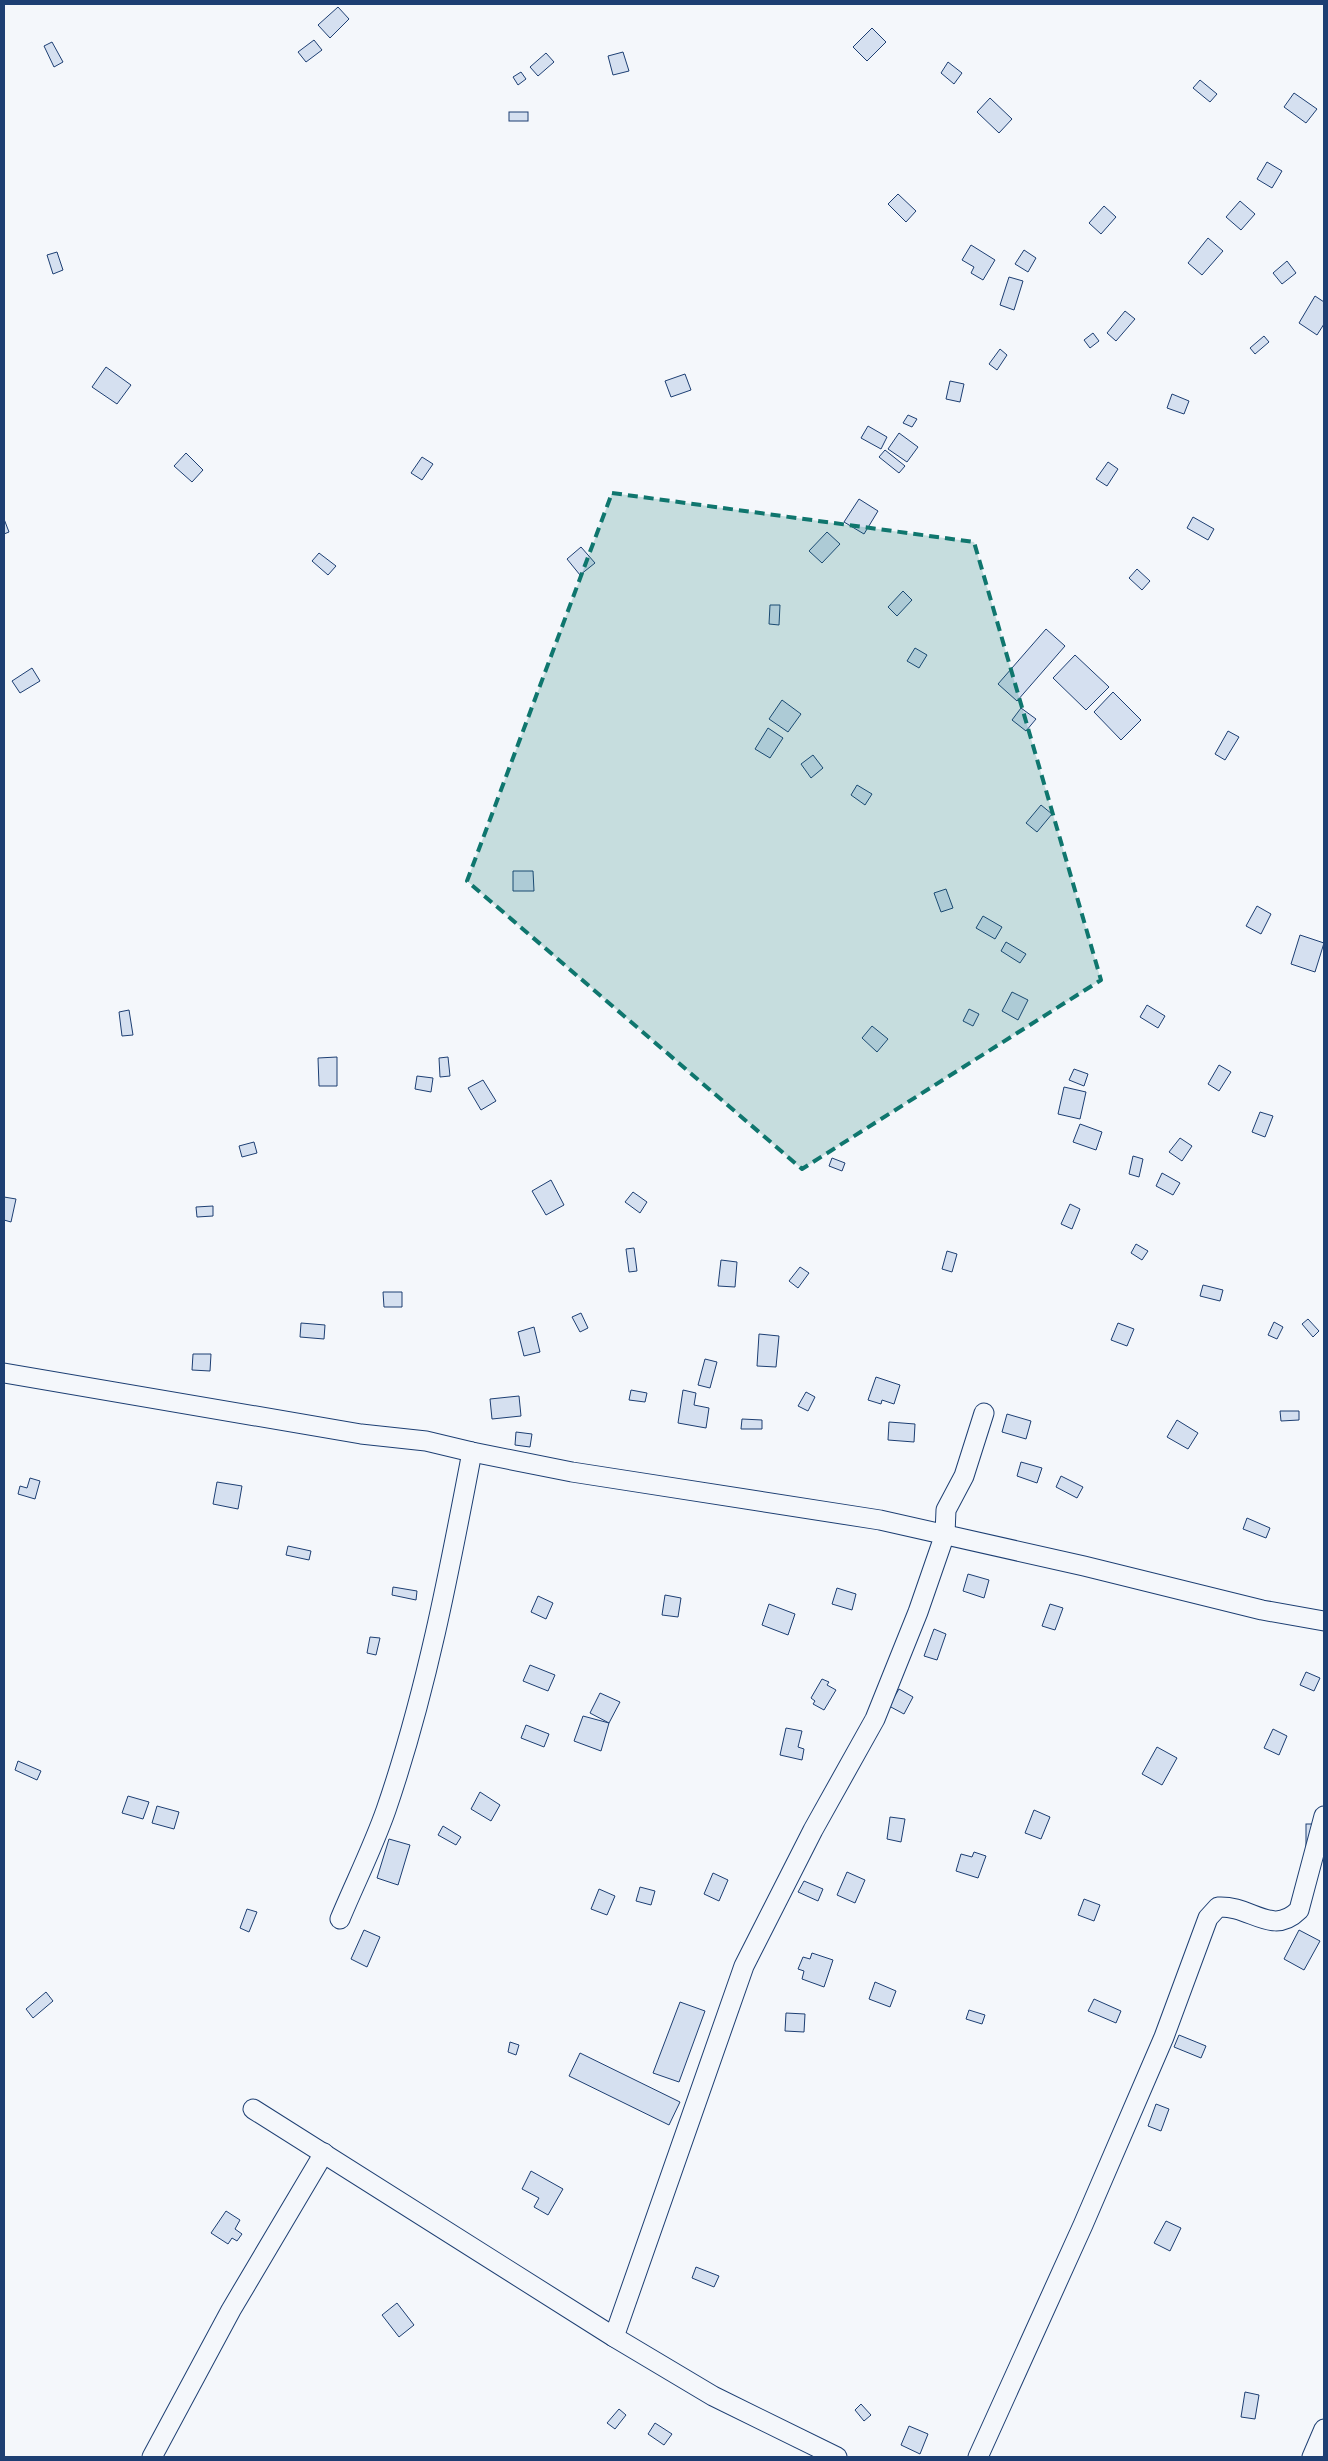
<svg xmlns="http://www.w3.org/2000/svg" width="1328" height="2461" viewBox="0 0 1328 2461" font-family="'Golos Text',sans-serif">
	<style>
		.building { fill: #d5e0f0; stroke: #1d3f73 }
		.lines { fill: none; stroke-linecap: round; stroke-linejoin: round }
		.street-casing { stroke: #1d3f73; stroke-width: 21 }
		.street { stroke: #f4f7fb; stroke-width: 19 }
		.marked { fill: #0f766e; fill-opacity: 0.2; stroke: #0f766e; stroke-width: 4; stroke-dasharray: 10 6; stroke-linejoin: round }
	</style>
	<rect width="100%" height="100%" fill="#f4f7fb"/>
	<g class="building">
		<path d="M338,7L349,19L330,38L318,25Z"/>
		<path d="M872,28L886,42L867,61L853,47Z"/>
		<path d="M314,40L322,50L306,62L298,52Z"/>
		<path d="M52,42L63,62L54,67L44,46Z"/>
		<path d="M623,52L629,71L613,75L608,56Z"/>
		<path d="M546,53L554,62L538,76L530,67Z"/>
		<path d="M948,62L962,73L954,84L941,73Z"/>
		<path d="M521,72L526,79L518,85L513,77Z"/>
		<path d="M1200,80L1217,94L1210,102L1193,88Z"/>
		<path d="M1294,93L1317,109L1306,123L1284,107Z"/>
		<path d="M990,98L1012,119L999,133L977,112Z"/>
		<rect x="509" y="112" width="19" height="9"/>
		<path d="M1267,162L1282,171L1272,188L1257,179Z"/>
		<path d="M898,194L916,211L906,222L888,204Z"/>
		<path d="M1240,201L1255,214L1241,230L1226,217Z"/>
		<path d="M1104,206L1116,217L1101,234L1089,223Z"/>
		<path d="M1208,238L1223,251L1202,275L1188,263Z"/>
		<path d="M971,245L995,260L983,280L971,273L974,267L962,260Z"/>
		<path d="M1024,250L1036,258L1028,272L1015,264Z"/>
		<path d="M57,252L63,270L53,274L47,255Z"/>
		<path d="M1287,261L1296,273L1282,284L1273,273Z"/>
		<path d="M1009,277L1023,281L1014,310L1000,305Z"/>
		<path d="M1315,296L1324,302V324L1317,335L1299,323Z"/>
		<path d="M1125,311L1135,319L1116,341L1107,333Z"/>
		<path d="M1093,333L1099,341L1090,348L1084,340Z"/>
		<path d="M1264,336L1269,342L1255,354L1250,348Z"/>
		<path d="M1000,349L1007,355L997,370L989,364Z"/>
		<path d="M106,367L131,385L117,404L92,387Z"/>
		<path d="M685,374L691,390L671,397L665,381Z"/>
		<path d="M950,381L964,384L960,402L946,399Z"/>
		<path d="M1172,394L1189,401L1184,414L1167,408Z"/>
		<path d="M908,415L917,419L912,427L903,423Z"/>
		<path d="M868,426L887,437L881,449L861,438Z"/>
		<path d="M899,433L918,447L907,462L888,449Z"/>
		<path d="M885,450L905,466L899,473L879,457Z"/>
		<path d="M186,453L203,470L192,482L174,466Z"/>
		<path d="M422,457L433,464L422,480L411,473Z"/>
		<path d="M1108,462L1118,469L1107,486L1096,479Z"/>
		<path d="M859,499L878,511L864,534L844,522Z"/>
		<path d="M1193,517L1214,529L1208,540L1187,528Z"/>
		<path d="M4,519L9,532L4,534Z"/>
		<path d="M827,532L840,544L822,563L809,551Z"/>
		<path d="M581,547L595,563L580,575L567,559Z"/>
		<path d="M319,553L336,566L328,575L312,561Z"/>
		<path d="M1137,569L1150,581L1142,590L1129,578Z"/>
		<path d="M903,591L912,600L897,616L888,607Z"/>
		<path d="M770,605H780L779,625L769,624Z"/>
		<path d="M1046,629L1065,646L1017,701L998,684Z"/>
		<path d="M915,648L927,655L919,668L907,661Z"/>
		<path d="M1075,655L1109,687L1086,710L1053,678Z"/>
		<path d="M32,668L40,681L20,693L12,681Z"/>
		<path d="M1113,692L1141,720L1121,740L1094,712Z"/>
		<path d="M782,700L801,714L788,732L769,719Z"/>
		<path d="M1021,708L1036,719L1026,731L1012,720Z"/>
		<path d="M768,728L783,738L770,758L755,749Z"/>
		<path d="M1228,731L1239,737L1225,760L1215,754Z"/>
		<path d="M813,755L823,768L811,778L801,764Z"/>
		<path d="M857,785L872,794L865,805L851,795Z"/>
		<path d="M1041,805L1052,814L1037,832L1026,823Z"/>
		<path d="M513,871H533L534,891H513Z"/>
		<path d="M946,889L953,908L941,912L934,893Z"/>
		<path d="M1257,906L1271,914L1261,934L1246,926Z"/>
		<path d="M983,916L1002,927L995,939L976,928Z"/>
		<path d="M1300,935L1324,943L1315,972L1291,964Z"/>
		<path d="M1006,942L1026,954L1020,963L1001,951Z"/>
		<path d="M1012,992L1028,1000L1018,1020L1002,1011Z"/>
		<path d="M1147,1005L1165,1016L1158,1028L1140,1017Z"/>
		<path d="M969,1009L979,1014L973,1026L963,1021Z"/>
		<path d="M129,1010L133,1035L122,1036L119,1012Z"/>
		<path d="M872,1026L888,1039L877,1052L862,1038Z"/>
		<path d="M337,1057V1086H319L318,1058Z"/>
		<path d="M448,1057L450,1076L440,1077L439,1058Z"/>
		<path d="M1219,1065L1231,1072L1219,1091L1208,1084Z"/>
		<path d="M1074,1069L1088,1074L1084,1086L1069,1080Z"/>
		<path d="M417,1076L433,1078L431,1092L415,1089Z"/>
		<path d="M483,1080L496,1101L481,1110L468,1088Z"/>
		<path d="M1064,1087L1086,1092L1080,1119L1058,1114Z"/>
		<path d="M1260,1112L1273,1116L1265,1137L1252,1132Z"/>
		<path d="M1080,1124L1102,1132L1096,1150L1073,1142Z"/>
		<path d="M1180,1138L1192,1146L1182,1161L1169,1152Z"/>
		<path d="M254,1142L257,1153L242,1157L239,1146Z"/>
		<path d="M1133,1156L1143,1159L1139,1177L1129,1174Z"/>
		<path d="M832,1158L845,1163L842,1171L829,1166Z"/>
		<path d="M1162,1173L1180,1183L1173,1195L1156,1186Z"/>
		<path d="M551,1180L564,1205L546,1215L532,1191Z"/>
		<path d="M633,1192L647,1202L640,1213L625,1202Z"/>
		<path d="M4,1197L16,1199L11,1222L4,1220Z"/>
		<path d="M1070,1204L1080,1209L1072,1229L1061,1224Z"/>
		<path d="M213,1206V1216L197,1217L196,1207Z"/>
		<path d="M1136,1244L1148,1251L1142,1260L1131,1253Z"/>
		<path d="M634,1248L637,1271L629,1272L626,1249Z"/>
		<path d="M947,1251L957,1254L952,1272L942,1269Z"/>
		<path d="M721,1260L737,1262L735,1287L718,1286Z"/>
		<path d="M800,1267L809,1273L798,1288L789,1281Z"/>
		<path d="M1203,1285L1223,1290L1220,1301L1200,1296Z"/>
		<path d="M383,1292H402V1307H384Z"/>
		<path d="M581,1313L588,1328L580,1332L572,1317Z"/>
		<path d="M1308,1319L1319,1331L1313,1337L1302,1324Z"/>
		<path d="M1274,1322L1283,1327L1277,1339L1268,1335Z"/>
		<path d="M301,1323L325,1325L324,1339L300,1337Z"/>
		<path d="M1118,1323L1134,1329L1127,1346L1111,1340Z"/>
		<path d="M534,1327L540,1352L524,1356L518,1332Z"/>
		<path d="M759,1334L779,1336L776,1367L757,1366Z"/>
		<path d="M193,1354H211L210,1371L192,1370Z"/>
		<path d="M705,1359L717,1362L710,1388L698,1385Z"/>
		<path d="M876,1377L900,1385L894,1404L882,1400L881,1404L868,1400Z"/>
		<path d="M631,1390L647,1393L645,1402L629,1400Z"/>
		<path d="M683,1390L696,1393L694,1405L709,1408L706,1428L678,1423Z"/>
		<path d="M806,1392L815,1397L808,1411L798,1406Z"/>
		<path d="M519,1396L521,1416L492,1419L490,1399Z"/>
		<path d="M1280,1411H1299V1420L1281,1421Z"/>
		<path d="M1007,1414L1031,1421L1026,1439L1002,1432Z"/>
		<path d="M742,1419L762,1420V1429H741Z"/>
		<path d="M1177,1420L1198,1433L1188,1449L1167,1437Z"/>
		<path d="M889,1422L915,1424L914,1442L888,1440Z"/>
		<path d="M516,1432L532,1434L530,1447L515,1445Z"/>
		<path d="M1021,1462L1042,1468L1037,1483L1017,1476Z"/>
		<path d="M1061,1476L1083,1487L1077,1498L1056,1487Z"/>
		<path d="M30,1478L40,1481L35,1499L18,1494L20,1486L27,1488Z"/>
		<path d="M217,1482L242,1486L238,1509L213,1504Z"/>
		<path d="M1247,1518L1270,1528L1266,1538L1243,1529Z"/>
		<path d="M288,1546L311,1551L309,1560L286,1555Z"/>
		<path d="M968,1574L989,1580L984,1598L963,1591Z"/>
		<path d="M393,1587L417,1591L416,1600L392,1595Z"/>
		<path d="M837,1588L856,1594L852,1610L832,1604Z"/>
		<path d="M665,1595L681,1598L678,1617L662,1615Z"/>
		<path d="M538,1596L553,1603L546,1619L531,1612Z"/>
		<path d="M769,1604L795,1614L788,1635L762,1625Z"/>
		<path d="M1050,1604L1063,1608L1055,1630L1042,1626Z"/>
		<path d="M934,1629L946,1634L937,1660L924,1656Z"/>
		<path d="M370,1637L380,1638L376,1655L367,1653Z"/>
		<path d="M530,1665L555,1675L548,1691L523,1681Z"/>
		<path d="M1306,1672L1320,1678L1314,1691L1300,1685Z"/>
		<path d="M822,1679L829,1682L827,1685L836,1690L824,1710L813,1704L815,1701L811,1698Z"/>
		<path d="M899,1689L913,1697L904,1714L889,1706Z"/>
		<path d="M600,1693L620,1702L609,1723L590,1713Z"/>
		<path d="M583,1716L609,1723L601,1751L574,1741Z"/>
		<path d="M526,1725L549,1734L544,1747L521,1738Z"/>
		<path d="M786,1728L802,1731L798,1747L804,1749L802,1760L780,1755Z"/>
		<path d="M1273,1729L1287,1736L1279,1755L1264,1748Z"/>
		<path d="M1157,1747L1177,1758L1162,1785L1142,1774Z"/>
		<path d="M18,1761L41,1771L37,1780L15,1770Z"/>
		<path d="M480,1792L500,1805L491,1821L471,1809Z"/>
		<path d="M128,1796L149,1802L143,1819L122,1813Z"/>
		<path d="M157,1806L179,1812L174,1829L152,1823Z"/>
		<path d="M1034,1810L1050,1817L1041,1839L1025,1833Z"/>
		<path d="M890,1817L905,1819L901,1842L887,1839Z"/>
		<rect x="1306" y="1824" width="9" height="22"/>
		<path d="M443,1826L461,1837L456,1845L438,1835Z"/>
		<path d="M389,1839L410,1845L398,1885L377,1878Z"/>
		<path d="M974,1852L986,1856L978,1878L956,1871L961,1854L972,1857Z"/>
		<path d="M847,1872L865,1880L855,1903L837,1895Z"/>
		<path d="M713,1873L728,1880L719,1901L704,1894Z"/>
		<path d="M804,1881L823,1889L818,1901L798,1892Z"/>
		<path d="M640,1887L655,1891L651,1905L636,1901Z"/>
		<path d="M599,1889L615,1896L607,1915L591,1909Z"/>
		<path d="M1084,1899L1100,1905L1094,1921L1078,1915Z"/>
		<path d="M247,1909L257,1912L249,1932L240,1928Z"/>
		<path d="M364,1930L380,1937L367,1967L351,1959Z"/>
		<path d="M1299,1930L1320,1941L1304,1970L1284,1959Z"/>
		<path d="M812,1953L833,1960L824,1987L802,1979L804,1971L798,1969L803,1957L810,1959Z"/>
		<path d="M875,1982L896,1991L890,2007L869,1999Z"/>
		<path d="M46,1992L53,2001L33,2018L26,2009Z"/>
		<path d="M1094,1999L1121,2011L1116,2023L1088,2011Z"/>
		<path d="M680,2002L705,2011L679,2082L653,2073Z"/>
		<path d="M969,2010L985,2015L982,2024L966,2019Z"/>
		<path d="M786,2013L805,2014L804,2032L785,2031Z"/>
		<path d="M1179,2035L1206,2046L1201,2058L1174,2047Z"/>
		<path d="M510,2042L519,2045L516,2055L508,2052Z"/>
		<path d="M580,2053L680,2102L669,2125L569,2076Z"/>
		<path d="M1156,2104L1169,2109L1161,2131L1148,2126Z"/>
		<path d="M531,2171L563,2189L548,2215L534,2207L539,2198L522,2189Z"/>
		<path d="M226,2211L240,2220L235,2229L242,2234L237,2241L232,2238L228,2244L211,2233Z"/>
		<path d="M1166,2221L1181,2228L1170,2251L1154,2243Z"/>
		<path d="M696,2267L719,2276L714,2287L692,2278Z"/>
		<path d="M397,2303L414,2325L399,2337L382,2315Z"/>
		<path d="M1245,2392L1259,2395L1255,2419L1241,2417Z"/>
		<path d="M861,2404L871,2415L864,2421L855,2410Z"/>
		<path d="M619,2409L626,2415L615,2429L607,2423Z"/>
		<path d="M655,2423L672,2434L664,2445L648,2434Z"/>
		<path d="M909,2426L928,2434L920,2454L901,2445Z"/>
	</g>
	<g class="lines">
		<g class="street-casing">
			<g id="street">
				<path d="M4,1373L361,1434L426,1441L472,1452L572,1472L880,1520L1084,1566L1262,1610L1324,1621"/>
				<path d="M340,1919C355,1883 373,1847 386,1810C426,1694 449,1573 472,1452"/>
				<path d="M253,2109L614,2337L713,2396L837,2457"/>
				<path d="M614,2337L744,1966L813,1830L875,1719L918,1612L945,1534L946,1510L964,1476L984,1413"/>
				<path d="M152,2457L231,2310L324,2153"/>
				<path d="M978,2457L1083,2225L1164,2037L1208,1918L1218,1907C1251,1905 1272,1937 1299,1910L1324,1816"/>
				<path d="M1312,2457L1324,2429"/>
			</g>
		</g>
		<use href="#street" class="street"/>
	</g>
	<path class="marked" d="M612,493L974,542L1101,980L802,1169L467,881Z"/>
	<rect width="1328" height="2461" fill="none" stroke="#1d3f73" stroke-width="10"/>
</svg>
